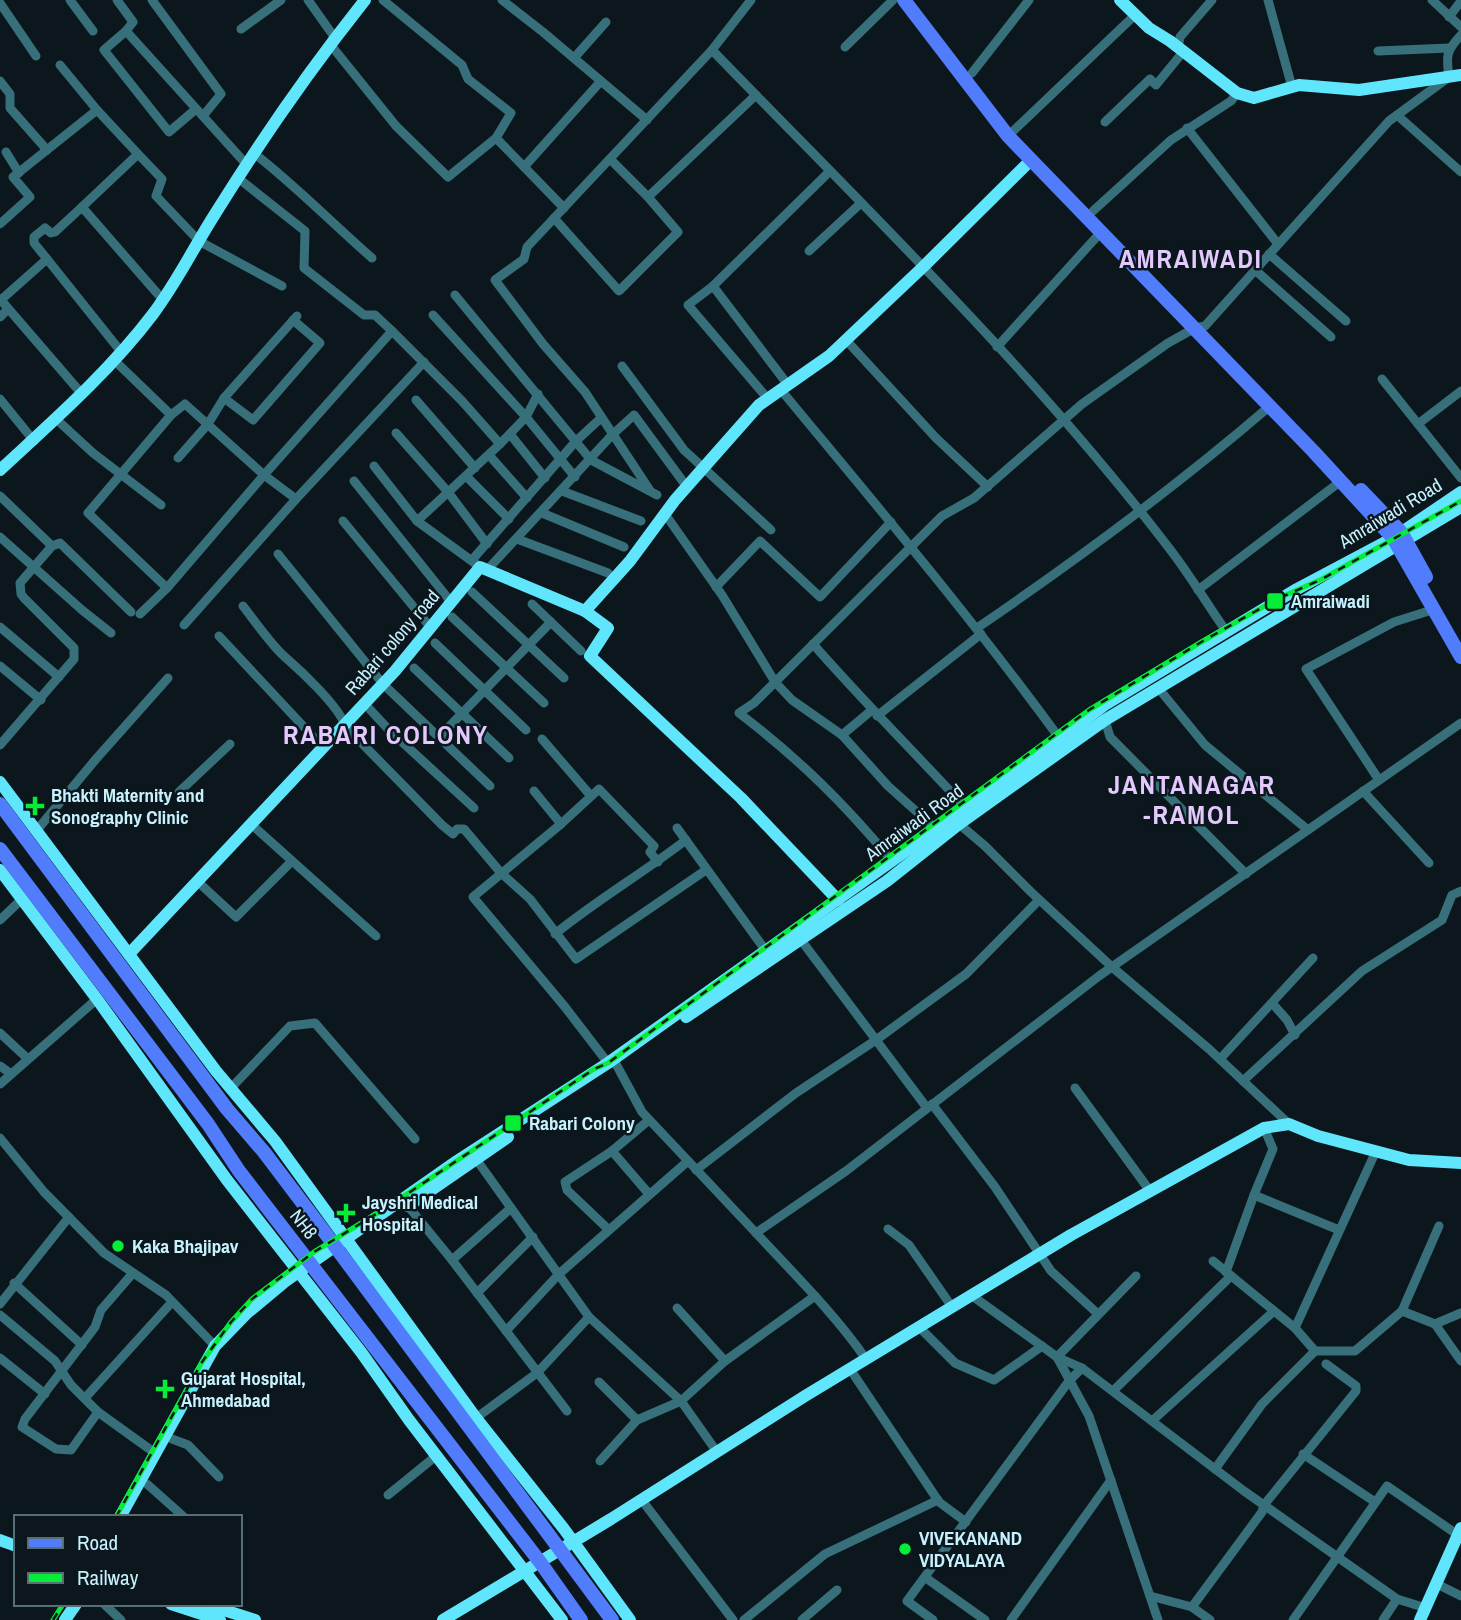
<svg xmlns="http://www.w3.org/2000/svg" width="1461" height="1620" viewBox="0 0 1461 1620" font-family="'Archivo Narrow',sans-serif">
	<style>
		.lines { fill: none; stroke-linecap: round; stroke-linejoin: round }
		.street { stroke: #37707a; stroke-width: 9 }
		.secondary { stroke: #60e6fc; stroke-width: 12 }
		.primary { stroke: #517dfc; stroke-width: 14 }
		.rail-casing { stroke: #05ed37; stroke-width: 5 }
		.rail { stroke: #0b171c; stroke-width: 2.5; stroke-dasharray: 8; stroke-linecap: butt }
		.poi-dot { fill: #05ed37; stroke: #0b171c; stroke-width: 2.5 }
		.labels { text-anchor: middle; stroke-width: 5; stroke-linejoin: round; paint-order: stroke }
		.street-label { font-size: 19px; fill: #c7f1fe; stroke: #0b171c }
		.poi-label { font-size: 19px; font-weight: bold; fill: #c7f1fe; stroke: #0b171c; text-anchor: start }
		.district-label { font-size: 26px; font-weight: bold; letter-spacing: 2px; fill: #e3c9fe; stroke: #0b171c }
	</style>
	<rect width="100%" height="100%" fill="#0b171c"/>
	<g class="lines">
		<g class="street">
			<path d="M70,0L93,31"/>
			<path d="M117,0L133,22L126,31L247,165"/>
			<path d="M152,0L221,94L203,116"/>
			<path d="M308,0L335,38"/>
			<path d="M383,0L462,65L468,79L511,113L496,138L564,208"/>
			<path d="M502,0L543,32L647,120"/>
			<path d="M1268,0L1292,87"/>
			<path d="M1432,0L1461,27"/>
			<path d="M0,3L36,56"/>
			<path d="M1449,17L1461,1"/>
			<path d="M241,29L281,0"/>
			<path d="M126,31L104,50L169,132L196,109"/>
			<path d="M330,44L396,126L448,177L496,138"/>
			<path d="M845,47L893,0"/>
			<path d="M1178,48L1180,37L1212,0"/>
			<path d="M712,50L751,0"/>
			<path d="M1378,51L1449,48"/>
			<path d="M574,58L606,22"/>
			<path d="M60,65L97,110"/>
			<path d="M972,73L1029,0"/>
			<path d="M0,81L10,94V108L47,150"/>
			<path d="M1397,115L1461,172"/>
			<path d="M1105,122L1150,79L1156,85L1183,52"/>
			<path d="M1187,128L1278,244"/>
			<path d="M1008,136L1135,15"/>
			<path d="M6,152L19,173"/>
			<path d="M255,154C296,186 332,223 372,258"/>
			<path d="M610,159L648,197L756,95"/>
			<path d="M524,167L601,81"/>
			<path d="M238,178L305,231L304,268L364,315H375L392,331"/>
			<path d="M1093,211L1171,140L1231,101L1237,93"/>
			<path d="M554,218L619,291L678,232L648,197"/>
			<path d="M0,224L30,197L13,177L97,110L138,154"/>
			<path d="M809,251L861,203"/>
			<path d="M1269,254L1346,321"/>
			<path d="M47,259L34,243V237L45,228L51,233L55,232L82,207"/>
			<path d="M1255,270L1331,337"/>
			<path d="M713,286L830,171"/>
			<path d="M455,295L591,460L657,495"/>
			<path d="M0,299L81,393"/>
			<path d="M1,300L47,259L122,353"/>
			<path d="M163,300L82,207L138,154L162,179L156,196L199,241L282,286"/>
			<path d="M433,315L526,417L538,394"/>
			<path d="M0,317L8,309"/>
			<path d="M846,340L936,438L988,487"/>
			<path d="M997,347L1101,232"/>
			<path d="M115,361L171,415L185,404L264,475L392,331L462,401L500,444L417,521"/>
			<path d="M622,366L684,450L771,530"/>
			<path d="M1382,379L1418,424"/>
			<path d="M781,390C876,505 972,618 1060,739"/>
			<path d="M1461,391L1418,424L1461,478"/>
			<path d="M224,398L253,420L320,343L293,320"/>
			<path d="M0,399L34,441"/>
			<path d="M768,399L688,305L713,286L788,385"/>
			<path d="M416,400L475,468"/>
			<path d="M56,419L93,453L161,505"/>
			<path d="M396,433L448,492L487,544"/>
			<path d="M510,434L545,478"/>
			<path d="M500,444L526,417L575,477"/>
			<path d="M489,455L527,498"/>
			<path d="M178,458L208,424L224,398L297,316"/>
			<path d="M374,466L417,521L476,564"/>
			<path d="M466,476L509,519"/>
			<path d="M354,481L451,602"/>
			<path d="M649,489L585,392L543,344L495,280L524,259L527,247L712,50C869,212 1032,369 1169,548C1190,575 1207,604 1226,631"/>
			<path d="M562,491L641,521"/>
			<path d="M0,496L52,546"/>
			<path d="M542,513L624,547"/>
			<path d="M665,514L722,595L775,682L792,700L842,735L872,710"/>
			<path d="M343,521L431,628"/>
			<path d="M0,537L82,610L111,633"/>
			<path d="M517,539L608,573"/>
			<path d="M278,554L383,684L490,786"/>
			<path d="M472,560L576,441L601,418"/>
			<path d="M488,569L612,435L634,415L687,487"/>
			<path d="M716,587L760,541L820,597L891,522"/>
			<path d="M167,588L88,513L171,415"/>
			<path d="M1198,590L1341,481"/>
			<path d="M472,592L564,678"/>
			<path d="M532,604L581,651"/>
			<path d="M243,606C254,620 272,646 285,657C300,670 340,707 345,726L442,825L453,834L457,829H464L501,873L530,899L576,959L706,870"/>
			<path d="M140,614L167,588L264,475L296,499L424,362"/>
			<path d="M452,617L544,703"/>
			<path d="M184,625L296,499"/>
			<path d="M0,627L59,677"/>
			<path d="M977,628C1078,559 1177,486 1270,406"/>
			<path d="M219,636L318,742L321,750"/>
			<path d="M435,643L526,730"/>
			<path d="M813,644C862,700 915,753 966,808"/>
			<path d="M0,666L41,700"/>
			<path d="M414,668L509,758"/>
			<path d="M1159,689L1205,745L1308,830"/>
			<path d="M364,703L389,730L474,808"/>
			<path d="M877,716L981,634"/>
			<path d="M1105,720L1110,737L1246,874"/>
			<path d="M842,735L888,786L936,829"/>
			<path d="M439,737L551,622"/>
			<path d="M542,739L591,796"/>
			<path d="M0,745L74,659V648L24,598L21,594L20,583L52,546L60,543L131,612"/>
			<path d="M1379,780L1306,669L1394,622L1435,609"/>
			<path d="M534,791L561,824"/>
			<path d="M1363,791L1429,863"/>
			<path d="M179,792L230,744"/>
			<path d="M251,824L376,936"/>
			<path d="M959,824L985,846L1031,892L1112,967L1209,1049L1289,1124"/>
			<path d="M677,828L766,951"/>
			<path d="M37,830L96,759L168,678"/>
			<path d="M892,861C844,803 799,759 739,713L754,703L942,516L974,498L1082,404L1168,343L1195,328L1205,326L1389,121L1449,77C1446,56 1446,51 1461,35"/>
			<path d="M197,881L236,917L292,861"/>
			<path d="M0,920L22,899"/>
			<path d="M555,934C597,900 643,873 686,840"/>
			<path d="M798,936L927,1108"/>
			<path d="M1272,1003L1287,1020L1295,1035"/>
			<path d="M0,1033L28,1059"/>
			<path d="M1220,1059L1313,958"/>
			<path d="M608,1063L565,1007L473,897L561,824L599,789L654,846L650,852L658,862"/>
			<path d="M616,1064L642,1112L756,1233L846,1171L1099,976L1461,723"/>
			<path d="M0,1066L11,1074"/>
			<path d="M1243,1081L1362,971L1442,920L1452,895L1461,891"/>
			<path d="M0,1084L97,999"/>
			<path d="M1075,1088L1150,1191"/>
			<path d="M230,1089L290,1026L315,1023L415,1139"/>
			<path d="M932,1104L995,1187L1051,1271L1098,1314"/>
			<path d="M1264,1128L1273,1149L1254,1195L1339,1230"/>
			<path d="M0,1138L44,1192L104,1253L166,1295L215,1346"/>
			<path d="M612,1151L649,1194"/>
			<path d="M476,1159L589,1317L681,1401L725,1361L815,1296"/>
			<path d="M696,1170L796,1093L876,1040L966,974L1039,900"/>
			<path d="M408,1206L452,1260L567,1411"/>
			<path d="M888,1229L909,1245L952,1307"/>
			<path d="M609,1230L567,1190L565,1182L612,1151L649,1120"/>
			<path d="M756,1233C794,1274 834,1313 866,1359"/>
			<path d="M452,1260L511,1208"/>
			<path d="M1213,1261L1295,1328"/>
			<path d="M1226,1272L1254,1195"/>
			<path d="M1136,1276L1057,1357L1089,1416L1158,1620"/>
			<path d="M14,1283L82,1345"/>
			<path d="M477,1293L533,1237"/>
			<path d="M971,1295L1057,1357L1082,1368L1244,1491L1397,1599L1426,1608"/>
			<path d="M0,1304L69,1217"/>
			<path d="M677,1308L725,1361"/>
			<path d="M1402,1311L1439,1226"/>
			<path d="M0,1315L55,1361L71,1385L98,1412L155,1453"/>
			<path d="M1435,1324L1461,1361"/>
			<path d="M919,1327L955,1363L994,1380L1042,1346"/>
			<path d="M506,1331L559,1274L688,1161"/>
			<path d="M1315,1351H1355L1402,1311L1435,1324L1461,1313"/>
			<path d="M0,1358L45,1394"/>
			<path d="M850,1369L939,1502L966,1522"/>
			<path d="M599,1382L637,1420L600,1461"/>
			<path d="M1113,1391L1231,1276"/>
			<path d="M85,1398L172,1302"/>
			<path d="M98,1412L71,1450L56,1449L22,1427L25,1419L95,1327L101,1310L133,1273"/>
			<path d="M476,1418L537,1373L589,1317"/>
			<path d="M637,1420L681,1401L717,1452"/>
			<path d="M1152,1421L1274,1311"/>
			<path d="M172,1439L188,1445L219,1477"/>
			<path d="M1303,1454L1375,1502"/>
			<path d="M1215,1469L1262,1404L1315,1351L1295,1328L1376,1151"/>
			<path d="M147,1484L184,1517"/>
			<path d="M388,1495L436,1456"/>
			<path d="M641,1499L733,1620"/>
			<path d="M926,1578L985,1620"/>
			<path d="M1437,1584L1461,1596"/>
			<path d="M1150,1596L1192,1607L1210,1620"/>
			<path d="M104,1604L121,1620"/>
			<path d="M1192,1607L1262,1512L1264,1505L1356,1391V1386L1326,1364"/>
			<path d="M744,1620L825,1554L938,1500"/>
			<path d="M802,1620L837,1590"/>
			<path d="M933,1620L907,1601L1069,1381L1082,1368"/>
			<path d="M1011,1620L1111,1480"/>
			<path d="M1293,1620L1387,1486L1458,1535"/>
			<path d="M1383,1620L1397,1599"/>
		</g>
		<g class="secondary">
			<path d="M1120,0L1149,28L1170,41L1237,93L1254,98L1299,85L1359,90L1461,75"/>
			<path d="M0,470C54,420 109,372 153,314C177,282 194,247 215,214C261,140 311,68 365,0"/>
			<path d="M585,611L630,561L675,500L759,405L829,356L923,267L1031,160"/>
			<path d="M0,782L216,1071L275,1141L476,1418L564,1529L630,1620"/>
			<path d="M0,870L97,999L227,1180L361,1352L409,1420L562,1620"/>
			<path d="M129,954L395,671L480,567L585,611L608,628L590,656L741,798L838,900"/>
			<path d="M686,1017L887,881L959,824L1105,720L1461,507"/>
			<path d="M408,1206L508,1137"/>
			<path d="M120,1517L215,1346L246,1314L287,1280L457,1161L608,1063L1011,776L1106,704L1297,589L1393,538L1461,492"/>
			<path d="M0,1540L16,1546"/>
			<path d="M171,1604L220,1620"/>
			<path d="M205,1604L255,1620"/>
			<path d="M65,1620L76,1604"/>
			<path d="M443,1620L611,1519L805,1396L1071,1235L1264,1128L1289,1124L1318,1136L1409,1160L1461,1163"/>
			<path d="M1420,1620L1461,1528"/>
		</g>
		<g class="primary">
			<path d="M904,0L1008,136L1314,452L1393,538L1461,657"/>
			<path d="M1361,490L1401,532L1426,577"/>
			<path d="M0,804L227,1109L264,1152L326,1234L612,1620"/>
			<path d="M0,849L208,1124L239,1171L540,1562L581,1620"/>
		</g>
		<g class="rail-casing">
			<g id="rail">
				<path d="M116,1517L202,1362L231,1322L252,1299L314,1252L389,1206L594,1069L608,1063L1089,710L1203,641L1277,599L1322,579L1461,501"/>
				<path d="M53,1620L63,1604"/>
			</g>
		</g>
		<use href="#rail" class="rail"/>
	</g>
	<g class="poi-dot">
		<rect x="1266" y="592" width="18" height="18" rx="3.5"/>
		<path d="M31.5 795.5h7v7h7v7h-7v7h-7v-7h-7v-7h7z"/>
		<rect x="504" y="1114" width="18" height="18" rx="3.5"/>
		<path d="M342.5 1202.5h7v7h7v7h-7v7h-7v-7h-7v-7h7z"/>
		<circle cx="118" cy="1246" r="7"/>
		<path d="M161.5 1378.5h7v7h7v7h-7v7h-7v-7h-7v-7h7z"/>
		<circle cx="905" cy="1549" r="7"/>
	</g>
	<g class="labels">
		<g class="street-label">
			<text transform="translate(1390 513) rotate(-31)" y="7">Amraiwadi Road</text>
			<text transform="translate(392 642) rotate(-49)" y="7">Rabari colony road</text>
			<text transform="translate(914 822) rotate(-36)" y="7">Amraiwadi Road</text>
			<text transform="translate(304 1224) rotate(52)" y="7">NH8</text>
		</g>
		<g class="poi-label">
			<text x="1291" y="608">Amraiwadi</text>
			<text x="51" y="802">Bhakti Maternity and<tspan x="51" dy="22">Sonography Clinic</tspan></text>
			<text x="529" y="1130">Rabari Colony</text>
			<text x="362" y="1209">Jayshri Medical<tspan x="362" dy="22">Hospital</tspan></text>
			<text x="132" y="1253">Kaka Bhajipav</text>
			<text x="181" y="1385">Gujarat Hospital,<tspan x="181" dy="22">Ahmedabad</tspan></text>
			<text x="919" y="1545">VIVEKANAND<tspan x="919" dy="22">VIDYALAYA</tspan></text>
		</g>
		<g class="district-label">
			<text x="1191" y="268">AMRAIWADI</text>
			<text x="386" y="744">RABARI COLONY</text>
			<text x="1192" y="794">JANTANAGAR<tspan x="1192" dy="30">-RAMOL</tspan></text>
		</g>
	</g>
	<rect x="14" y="1515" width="228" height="91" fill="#0b171c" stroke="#566e76" stroke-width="2"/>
	<rect x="28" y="1538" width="35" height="10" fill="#517dfc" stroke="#566e76" stroke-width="2"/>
	<text x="77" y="1550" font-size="21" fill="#c7f1fe">Road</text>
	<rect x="28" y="1573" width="35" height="10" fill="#05ed37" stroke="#566e76" stroke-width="2"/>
	<text x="77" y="1585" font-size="21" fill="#c7f1fe">Railway</text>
</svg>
